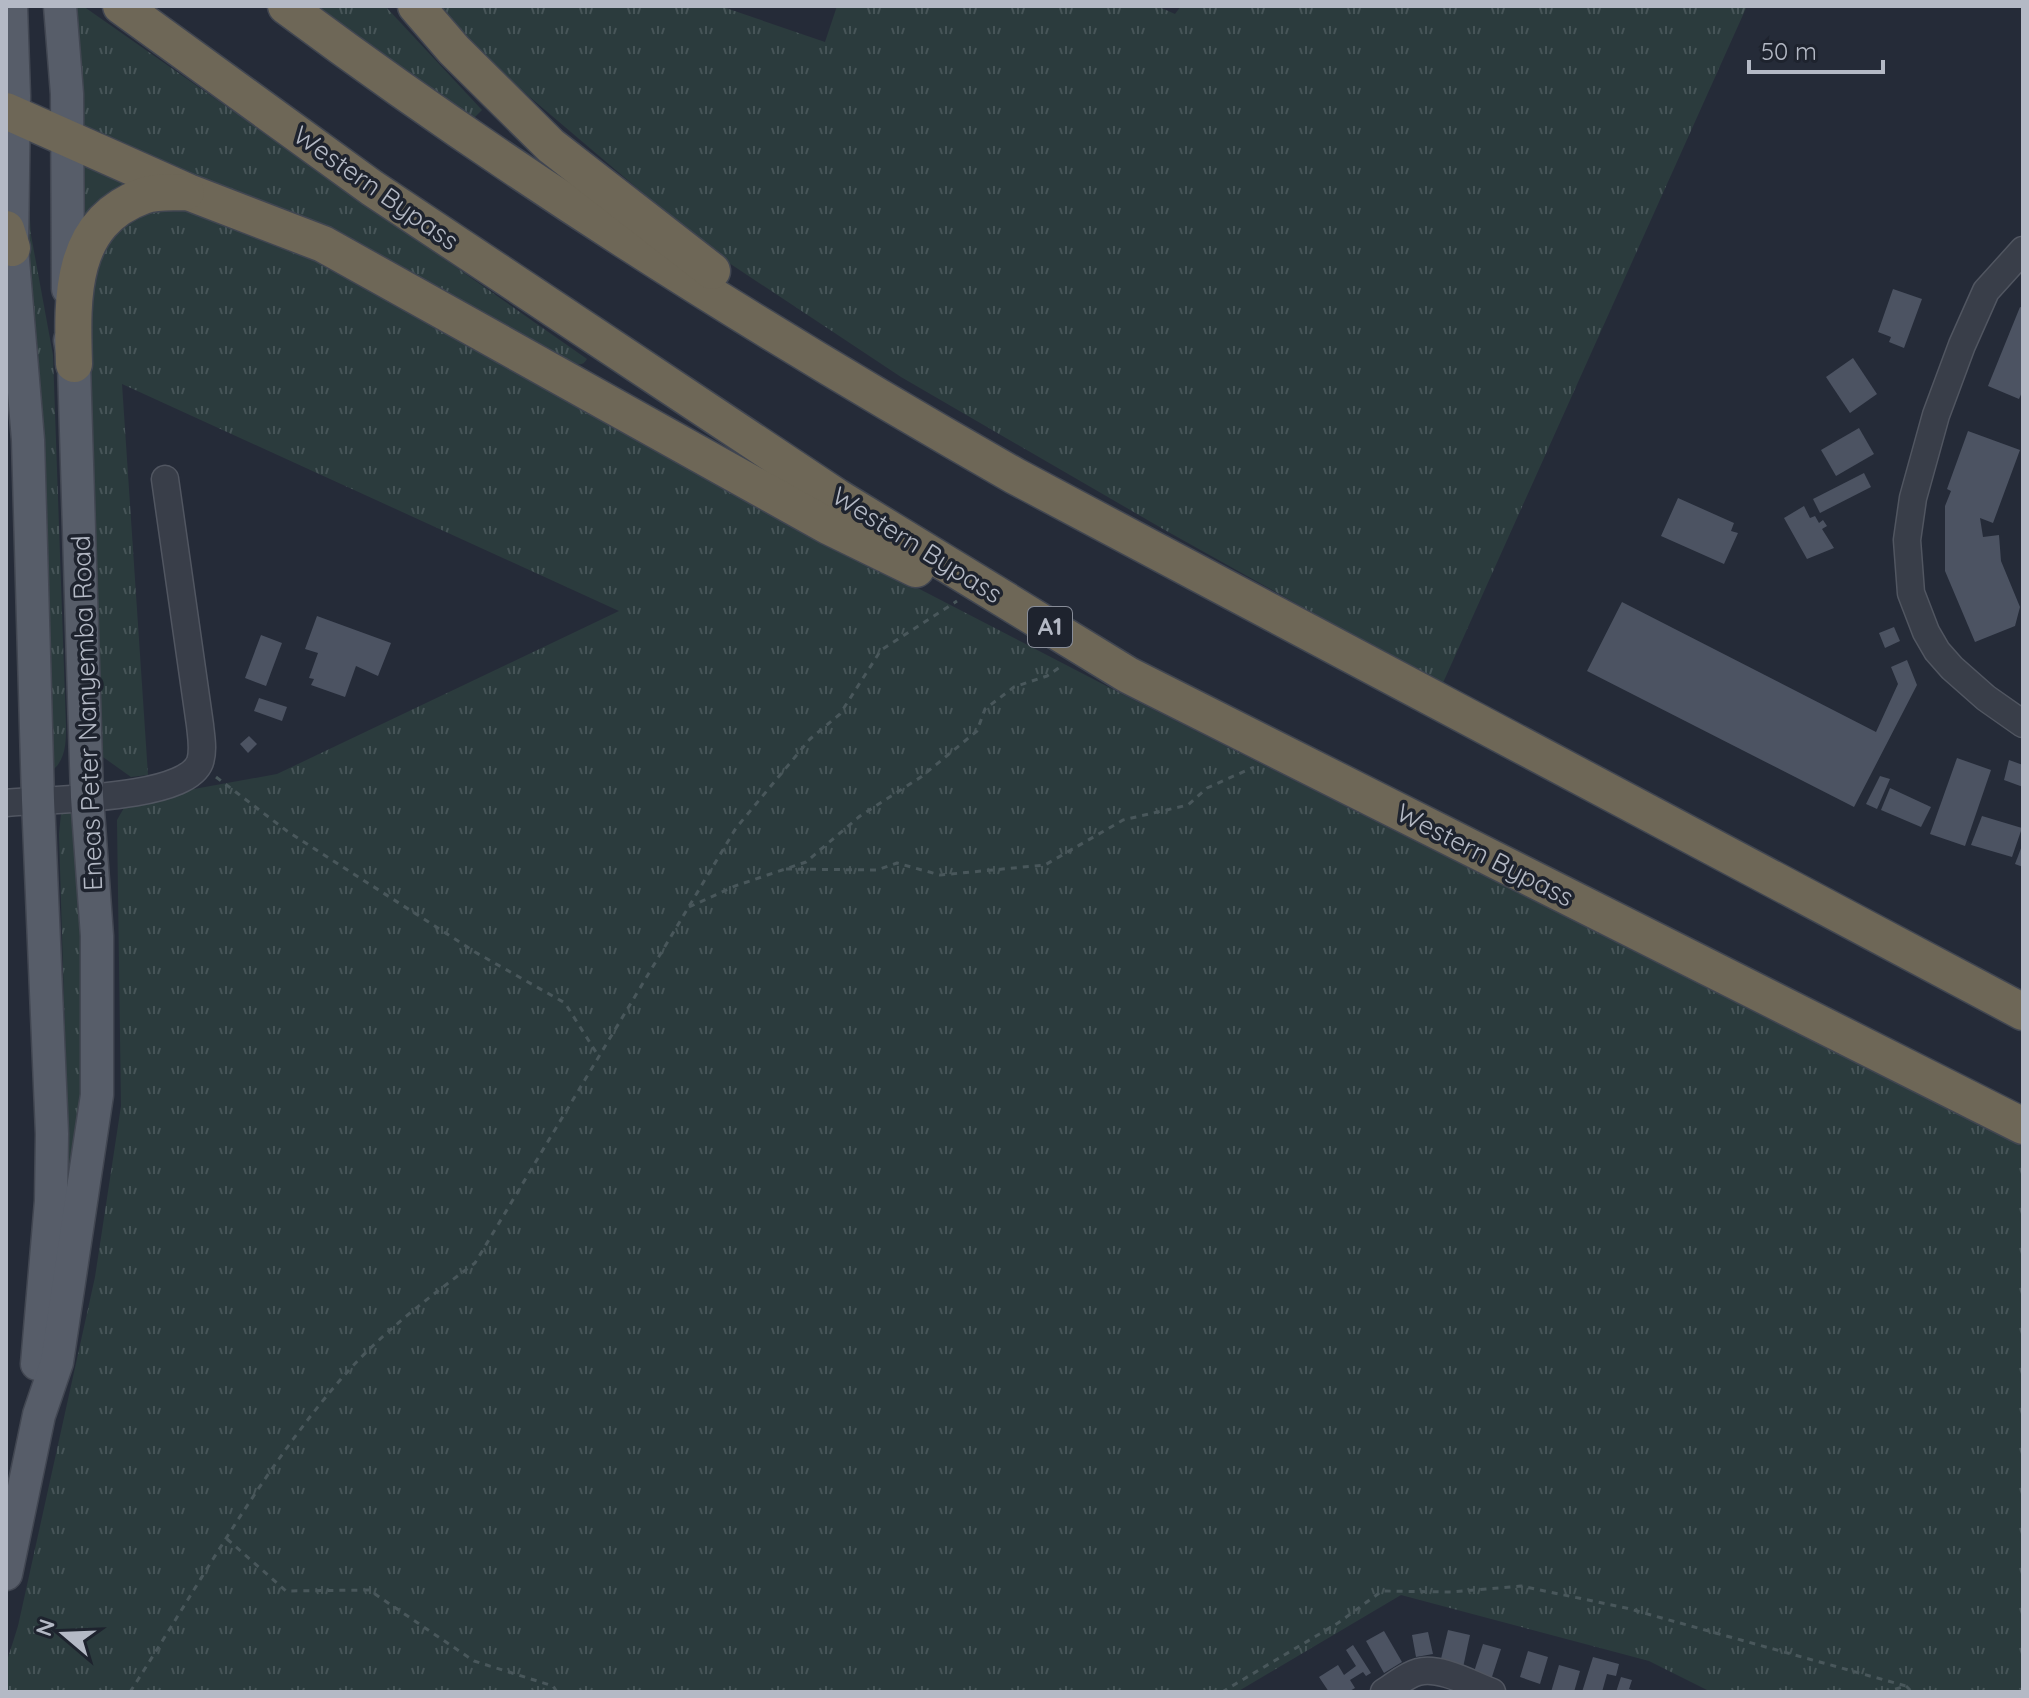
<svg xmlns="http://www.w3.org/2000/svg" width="2029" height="1698" viewBox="0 0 2029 1698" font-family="Quicksand,sans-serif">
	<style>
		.grass { fill: url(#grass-tufts) }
		.building { fill: #4c5362 }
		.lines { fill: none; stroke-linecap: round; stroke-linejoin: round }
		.minor-casing { stroke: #515661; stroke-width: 29 }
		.major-casing { stroke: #424752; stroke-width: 35 }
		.highway-casing { stroke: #414651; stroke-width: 39 }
		.path { stroke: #49575b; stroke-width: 3; stroke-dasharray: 6 6; stroke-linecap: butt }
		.minor { stroke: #393e49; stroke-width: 26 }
		.major { stroke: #575d69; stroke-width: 32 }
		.highway { stroke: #6e6757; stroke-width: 36 }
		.labels { text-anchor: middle; stroke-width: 7; stroke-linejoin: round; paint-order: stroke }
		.shield { fill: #1e232e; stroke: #878c98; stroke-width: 2 }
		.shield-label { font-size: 24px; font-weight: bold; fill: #b4b9c5 }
		.street-label { font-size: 26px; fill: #b4b9c5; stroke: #1e232e }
	</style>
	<defs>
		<pattern id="grass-tufts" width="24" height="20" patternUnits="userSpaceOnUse" patternTransform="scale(2)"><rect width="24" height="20" fill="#2b3b3d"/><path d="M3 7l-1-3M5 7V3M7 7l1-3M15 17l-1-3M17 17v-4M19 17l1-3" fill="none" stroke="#475558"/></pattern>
	</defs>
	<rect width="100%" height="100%" fill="#252b38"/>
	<g class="grass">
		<path d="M75,6H83L587,359C582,367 578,364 570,362L83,135Z"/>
		<path d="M318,6H385L482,110L471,121Z"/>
		<path d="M438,6H720L825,42L837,6H1157L1175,14L1181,6H1747L1442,685L1163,529L901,377L711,251L512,82Z"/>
		<path d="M20,139L25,141L31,235L53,355L66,726C66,741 66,758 54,769Z"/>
		<path d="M75,163L141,186L77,232Z"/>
		<path d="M181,207L347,273L763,508L1122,694L2023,1147V1692H1711L1649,1661L1401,1595L1237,1692H6V1664L18,1626L95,1277L121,1106L117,820L125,806L150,797L277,774L619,611L122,384L148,775L131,777L103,757L87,342L88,290L112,230L136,214Z"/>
		<path d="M72,811L80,818L82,1106L70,1199L59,834L61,814Z"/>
	</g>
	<g class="building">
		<path d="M1893,289L1922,299L1904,348L1889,342L1891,337L1878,332Z"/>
		<path d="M2020,307L2023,308V390L2019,399L1988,386Z"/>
		<path d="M1853,358L1877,394L1850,413L1826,377Z"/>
		<path d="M1859,428L1874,454L1836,476L1821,450Z"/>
		<path d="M1968,431L2020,450L1993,523L1980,518L1983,537L1999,535L2001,561L2020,607L2015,626L1975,642L1945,571V506L1951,491L1947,489Z"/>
		<path d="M1864,473L1871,487L1820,513L1813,499Z"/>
		<path d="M1678,498L1734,523L1731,531L1738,533L1724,564L1661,536Z"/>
		<path d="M1804,506L1810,518L1815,516L1819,523L1823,520L1827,526L1822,529L1834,548L1807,559L1784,518Z"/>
		<path d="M1622,602L1876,732L1898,684L1891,667L1907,660L1917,685L1854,807L1587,671Z"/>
		<path d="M317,616L391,643L378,676L356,666L345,697L311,685L314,679L309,678L318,653L305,649Z"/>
		<path d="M1894,627L1900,641L1885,648L1879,633Z"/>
		<path d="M261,635L282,643L266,686L245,678Z"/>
		<path d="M259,698L287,707L282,721L254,711Z"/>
		<path d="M249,736L257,744L248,753L240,744Z"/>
		<path d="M1957,758L1991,770L1965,846L1930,834Z"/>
		<path d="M2009,760L2023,765V787L2004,780Z"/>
		<path d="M1880,776L1890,779L1877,809L1866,804Z"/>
		<path d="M1890,788L1931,807L1921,827L1881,810Z"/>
		<path d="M1982,816L2022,828L2012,857L1971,845Z"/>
		<path d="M2023,843V867L2015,864Z"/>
		<path d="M1448,1630L1470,1635L1462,1672L1439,1667Z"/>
		<path d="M1384,1631L1402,1662L1384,1673L1366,1641Z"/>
		<path d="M1428,1632L1433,1654L1416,1657L1412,1635Z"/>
		<path d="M1483,1644L1501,1649L1490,1683L1472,1678Z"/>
		<path d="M1353,1645L1371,1673L1366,1676L1363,1672L1350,1680L1355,1688L1348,1692H1329L1319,1677L1338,1665L1344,1675L1356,1666L1346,1650Z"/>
		<path d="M1528,1651L1548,1657L1540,1684L1520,1677Z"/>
		<path d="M1593,1657L1619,1664L1616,1676L1607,1674L1602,1692H1582Z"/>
		<path d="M1559,1665L1580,1671L1574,1692H1551Z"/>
		<path d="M1621,1677L1632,1680L1629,1689L1638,1692H1616Z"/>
	</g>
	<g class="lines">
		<g class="minor-casing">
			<g id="minor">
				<path d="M2023,250L1986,291L1962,345L1936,415L1913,498L1907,540L1911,593L1926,632L1937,651L1952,668L1986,698L2023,724"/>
				<path d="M6,803C46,799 185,801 200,762C204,750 201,736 200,725L165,479"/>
				<path d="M1384,1692C1394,1686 1406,1675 1418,1672C1440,1666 1471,1684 1492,1692"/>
			</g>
		</g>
		<g class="major-casing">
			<g id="major">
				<path d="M11,6L14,96L12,248L28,440L38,800L52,1134L51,1201L37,1364"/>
				<path d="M60,6L67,94L68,289"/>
				<path d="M6,1574L39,1415L57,1362L97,1095V936L87,797L74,364L70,340"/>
			</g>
		</g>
		<g class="highway-casing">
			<g id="highway">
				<path d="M121,6L372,188L837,497L1128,675L2023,1126"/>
				<path d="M286,6C518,179 764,333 1015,476L2023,1012"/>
				<path d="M416,6L454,50L551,146L712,271"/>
				<path d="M6,111L188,192L323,244L828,526L916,569"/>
				<path d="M6,229L12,248"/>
				<path d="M74,364C72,298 69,223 143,196C156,191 173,193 186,192"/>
			</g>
		</g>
		<g class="path">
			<path d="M216,777L287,831L475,952L565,1003L599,1057"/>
			<path d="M786,869L877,870L897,863L940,875L1045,865L1123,820L1188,805L1207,788L1254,767"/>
			<path d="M689,907L735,886L806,862L860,816L921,777L977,731L985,709L1014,687L1047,676L1060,667"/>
			<path d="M227,1539L286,1591L369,1590L474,1661L553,1686L557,1692"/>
			<path d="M1906,1686L1912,1692"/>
			<path d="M130,1692C198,1587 259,1474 341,1379C380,1334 428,1298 475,1263L736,828L810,739L840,714L881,650L957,601"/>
			<path d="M1222,1692L1338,1623L1382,1591L1451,1592L1521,1586L1626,1608L1906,1686L1886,1692"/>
		</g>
		<use href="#minor" class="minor"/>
		<use href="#major" class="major"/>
		<use href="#highway" class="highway"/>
	</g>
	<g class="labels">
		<rect class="shield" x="1028" y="607" width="44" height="40" rx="6"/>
		<g class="shield-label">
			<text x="1050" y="635">A1</text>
		</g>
		<g class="street-label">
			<text transform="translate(376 188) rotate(35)" y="9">Western Bypass</text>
			<text transform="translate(917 545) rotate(32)" y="9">Western Bypass</text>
			<text transform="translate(87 713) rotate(-92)" y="9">Eneas Peter Nanyemba Road</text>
			<text transform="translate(1485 855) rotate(27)" y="9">Western Bypass</text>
		</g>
	</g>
	<rect width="2029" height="1698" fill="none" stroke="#b4b9c5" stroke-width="16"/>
	<g transform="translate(64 1634) rotate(289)" stroke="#1e232e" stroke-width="6" paint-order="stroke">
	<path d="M0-6L14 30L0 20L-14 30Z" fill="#b4b9c5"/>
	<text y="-12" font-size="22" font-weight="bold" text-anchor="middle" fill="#b4b9c5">N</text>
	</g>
	<path d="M1749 60v12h134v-12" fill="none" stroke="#b4b9c5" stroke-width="4"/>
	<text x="1761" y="60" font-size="24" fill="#b4b9c5" stroke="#1e232e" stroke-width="6" paint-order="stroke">50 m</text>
</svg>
